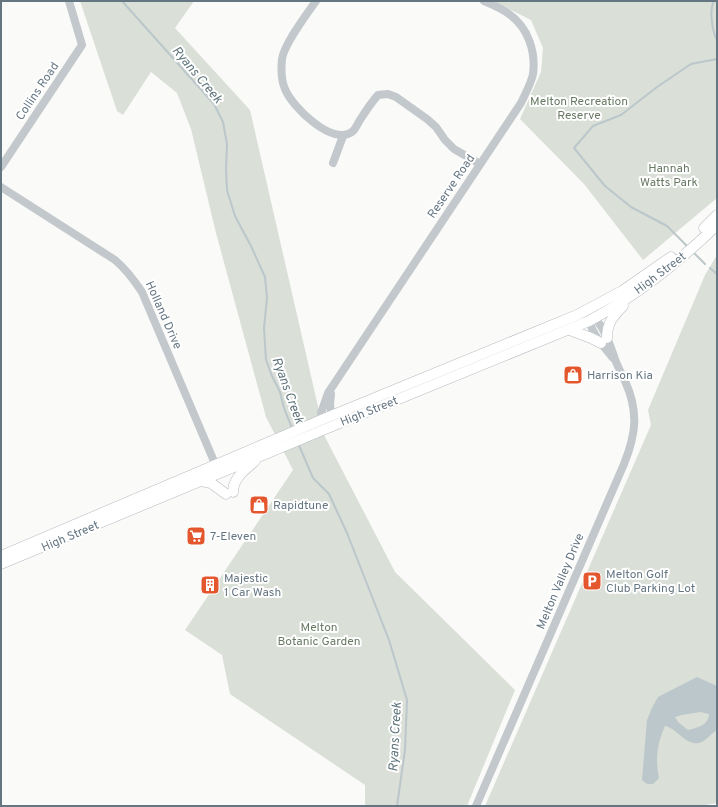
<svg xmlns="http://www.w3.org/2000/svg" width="718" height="807" viewBox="0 0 718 807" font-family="Overpass,sans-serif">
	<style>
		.green { fill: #dadfd7 }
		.water { fill: #bbc7cb; fill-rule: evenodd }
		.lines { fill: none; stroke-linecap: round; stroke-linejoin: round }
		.stream { stroke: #bbc7cb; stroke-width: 2 }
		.major-casing { stroke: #b5babe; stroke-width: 11 }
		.minor { stroke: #c3c8cc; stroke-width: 8 }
		.major { stroke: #fff; stroke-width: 10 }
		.labels { text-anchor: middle; stroke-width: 4; stroke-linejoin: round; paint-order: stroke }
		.street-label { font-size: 12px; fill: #657683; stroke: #fff }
		.park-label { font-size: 12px; fill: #687a64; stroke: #fff }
		.poi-label { font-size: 12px; fill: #657683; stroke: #fff; text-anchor: start }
		.water-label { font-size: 13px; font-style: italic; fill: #60757c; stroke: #fff }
	</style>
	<rect width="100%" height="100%" fill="#fafaf8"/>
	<g class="green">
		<path d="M80,1H194L175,28L250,110L325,437L395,572L515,690L467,806H365V785L230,694L222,655L185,630L293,470L266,417L216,233L191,129L177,93L151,72L123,115L117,111Z"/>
		<path d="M493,1H717V198L643,260L584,184L520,119L541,72L543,48L531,20Z"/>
		<path d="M717,255V803L700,806H485L651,425L648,410L705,275Z"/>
	</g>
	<path class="water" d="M697,677L717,686V730C712,733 707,739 702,742C686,748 679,729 665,726C657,744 655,758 659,778L653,784H647L642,780L647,720L652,708L658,697ZM700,712L709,714C709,725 697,728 688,730L678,722L675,717L682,715Z"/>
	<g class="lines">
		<g class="stream">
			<path d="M122,1L214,104L223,122L227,144L226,170L227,190L235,216L251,246L265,277L267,298L264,328L266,360L272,376L280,392L284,408L292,428"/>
			<path d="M714,1C709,10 712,31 717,40"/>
			<path d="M689,248L667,226L631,207L605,186L574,148L593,126L621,115L657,87L691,64L717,59"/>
			<path d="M693,252L705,264"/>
			<path d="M710,268L717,274"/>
			<path d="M298,443L313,478L329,494L347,533L389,640L407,700L405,750L397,806"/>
		</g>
		<g class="major-casing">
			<g id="major">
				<path d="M704,228L717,215"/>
				<path d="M570,330L591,338L601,343"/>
				<path d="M607,338C607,323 613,316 623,306"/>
				<path d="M201,481L211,483L226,494"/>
				<path d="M233,492C233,478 245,470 255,461"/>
				<path d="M1,556L321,420L577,315L622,291L671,257"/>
				<path d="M1,564L323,430L589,321C636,296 679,262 717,225"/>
			</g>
		</g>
		<g class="minor">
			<path d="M316,1C307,14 284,44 282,59C281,69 281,80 285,89C292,107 334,148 353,131C356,128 358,123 360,120C365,112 371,103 378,95L388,94L396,97L427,119L436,127L445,140L454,149L480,164"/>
			<path d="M333,163L343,136"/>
			<path d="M1,167L82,45L69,1"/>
			<path d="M1,187L115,260C127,270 134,280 142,292L216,466"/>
			<path d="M588,315C590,332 603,346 613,358"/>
			<path d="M331,394L330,405L332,420"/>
			<path d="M322,425L321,413L328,393L521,103C525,94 531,84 533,74C536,52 528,27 509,14C501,8 493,5 484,1"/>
			<path d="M476,806L624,464C636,434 639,412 625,381C622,375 619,369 616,362C610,345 605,327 591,314"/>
		</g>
		<use href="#major" class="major"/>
	</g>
	<defs>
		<g id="shop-square" transform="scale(1)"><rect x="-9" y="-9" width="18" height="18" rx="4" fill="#e4572e" stroke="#fff"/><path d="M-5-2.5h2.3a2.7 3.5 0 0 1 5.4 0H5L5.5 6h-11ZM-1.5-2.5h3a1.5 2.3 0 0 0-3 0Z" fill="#fff"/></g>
		<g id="supermarket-square" transform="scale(1)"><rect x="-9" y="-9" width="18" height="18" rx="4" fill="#e4572e" stroke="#fff"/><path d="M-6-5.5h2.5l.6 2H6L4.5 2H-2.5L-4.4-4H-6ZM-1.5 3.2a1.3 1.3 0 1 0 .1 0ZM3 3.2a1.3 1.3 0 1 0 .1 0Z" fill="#fff"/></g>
		<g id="parking-square" transform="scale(1)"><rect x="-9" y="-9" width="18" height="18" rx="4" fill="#e4572e" stroke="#fff"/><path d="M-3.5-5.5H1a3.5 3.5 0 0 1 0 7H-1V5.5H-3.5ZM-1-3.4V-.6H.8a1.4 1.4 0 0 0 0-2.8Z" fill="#fff"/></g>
		<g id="building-square" transform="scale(1)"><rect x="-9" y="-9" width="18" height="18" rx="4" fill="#e4572e" stroke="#fff"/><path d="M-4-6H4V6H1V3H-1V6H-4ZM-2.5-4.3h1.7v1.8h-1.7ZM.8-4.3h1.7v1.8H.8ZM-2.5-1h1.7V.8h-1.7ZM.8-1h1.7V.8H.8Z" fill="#fff"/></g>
	</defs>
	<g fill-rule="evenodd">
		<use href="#shop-square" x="573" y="375"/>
		<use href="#shop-square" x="259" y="505"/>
		<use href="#supermarket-square" x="196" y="536"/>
		<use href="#parking-square" x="592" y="581"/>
		<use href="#building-square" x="210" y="585"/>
	</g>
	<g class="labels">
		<g class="street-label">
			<text transform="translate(37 91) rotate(-56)" y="4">Collins Road</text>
			<text transform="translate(451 186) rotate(-56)" y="4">Reserve Road</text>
			<text transform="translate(660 273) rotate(-37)" y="4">High Street</text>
			<text transform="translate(164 315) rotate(66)" y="4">Holland Drive</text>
			<text transform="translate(369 411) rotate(-22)" y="4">High Street</text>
			<text transform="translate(70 536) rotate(-23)" y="4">High Street</text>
			<text transform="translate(560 581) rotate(-67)" y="4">Melton Valley Drive</text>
		</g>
		<g class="park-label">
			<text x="579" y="105">Melton Recreation<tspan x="579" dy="14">Reserve</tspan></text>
			<text x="669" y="172">Hannah<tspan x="669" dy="14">Watts Park</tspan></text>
			<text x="319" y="631">Melton<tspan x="319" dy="14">Botanic Garden</tspan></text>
		</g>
		<g class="poi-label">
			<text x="587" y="379">Harrison Kia</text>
			<text x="273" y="509">Rapidtune</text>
			<text x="210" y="540">7-Eleven</text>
			<text x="606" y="578">Melton Golf<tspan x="606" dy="14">Club Parking Lot</tspan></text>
			<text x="224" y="582">Majestic<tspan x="224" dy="14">1 Car Wash</tspan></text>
		</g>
		<g class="water-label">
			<text transform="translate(198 74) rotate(50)" y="5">Ryans Creek</text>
			<text transform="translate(289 390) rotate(70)" y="5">Ryans Creek</text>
			<text transform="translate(394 737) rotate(-87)" y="5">Ryans Creek</text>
		</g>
	</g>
	<rect width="718" height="807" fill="none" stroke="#657683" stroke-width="4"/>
</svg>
